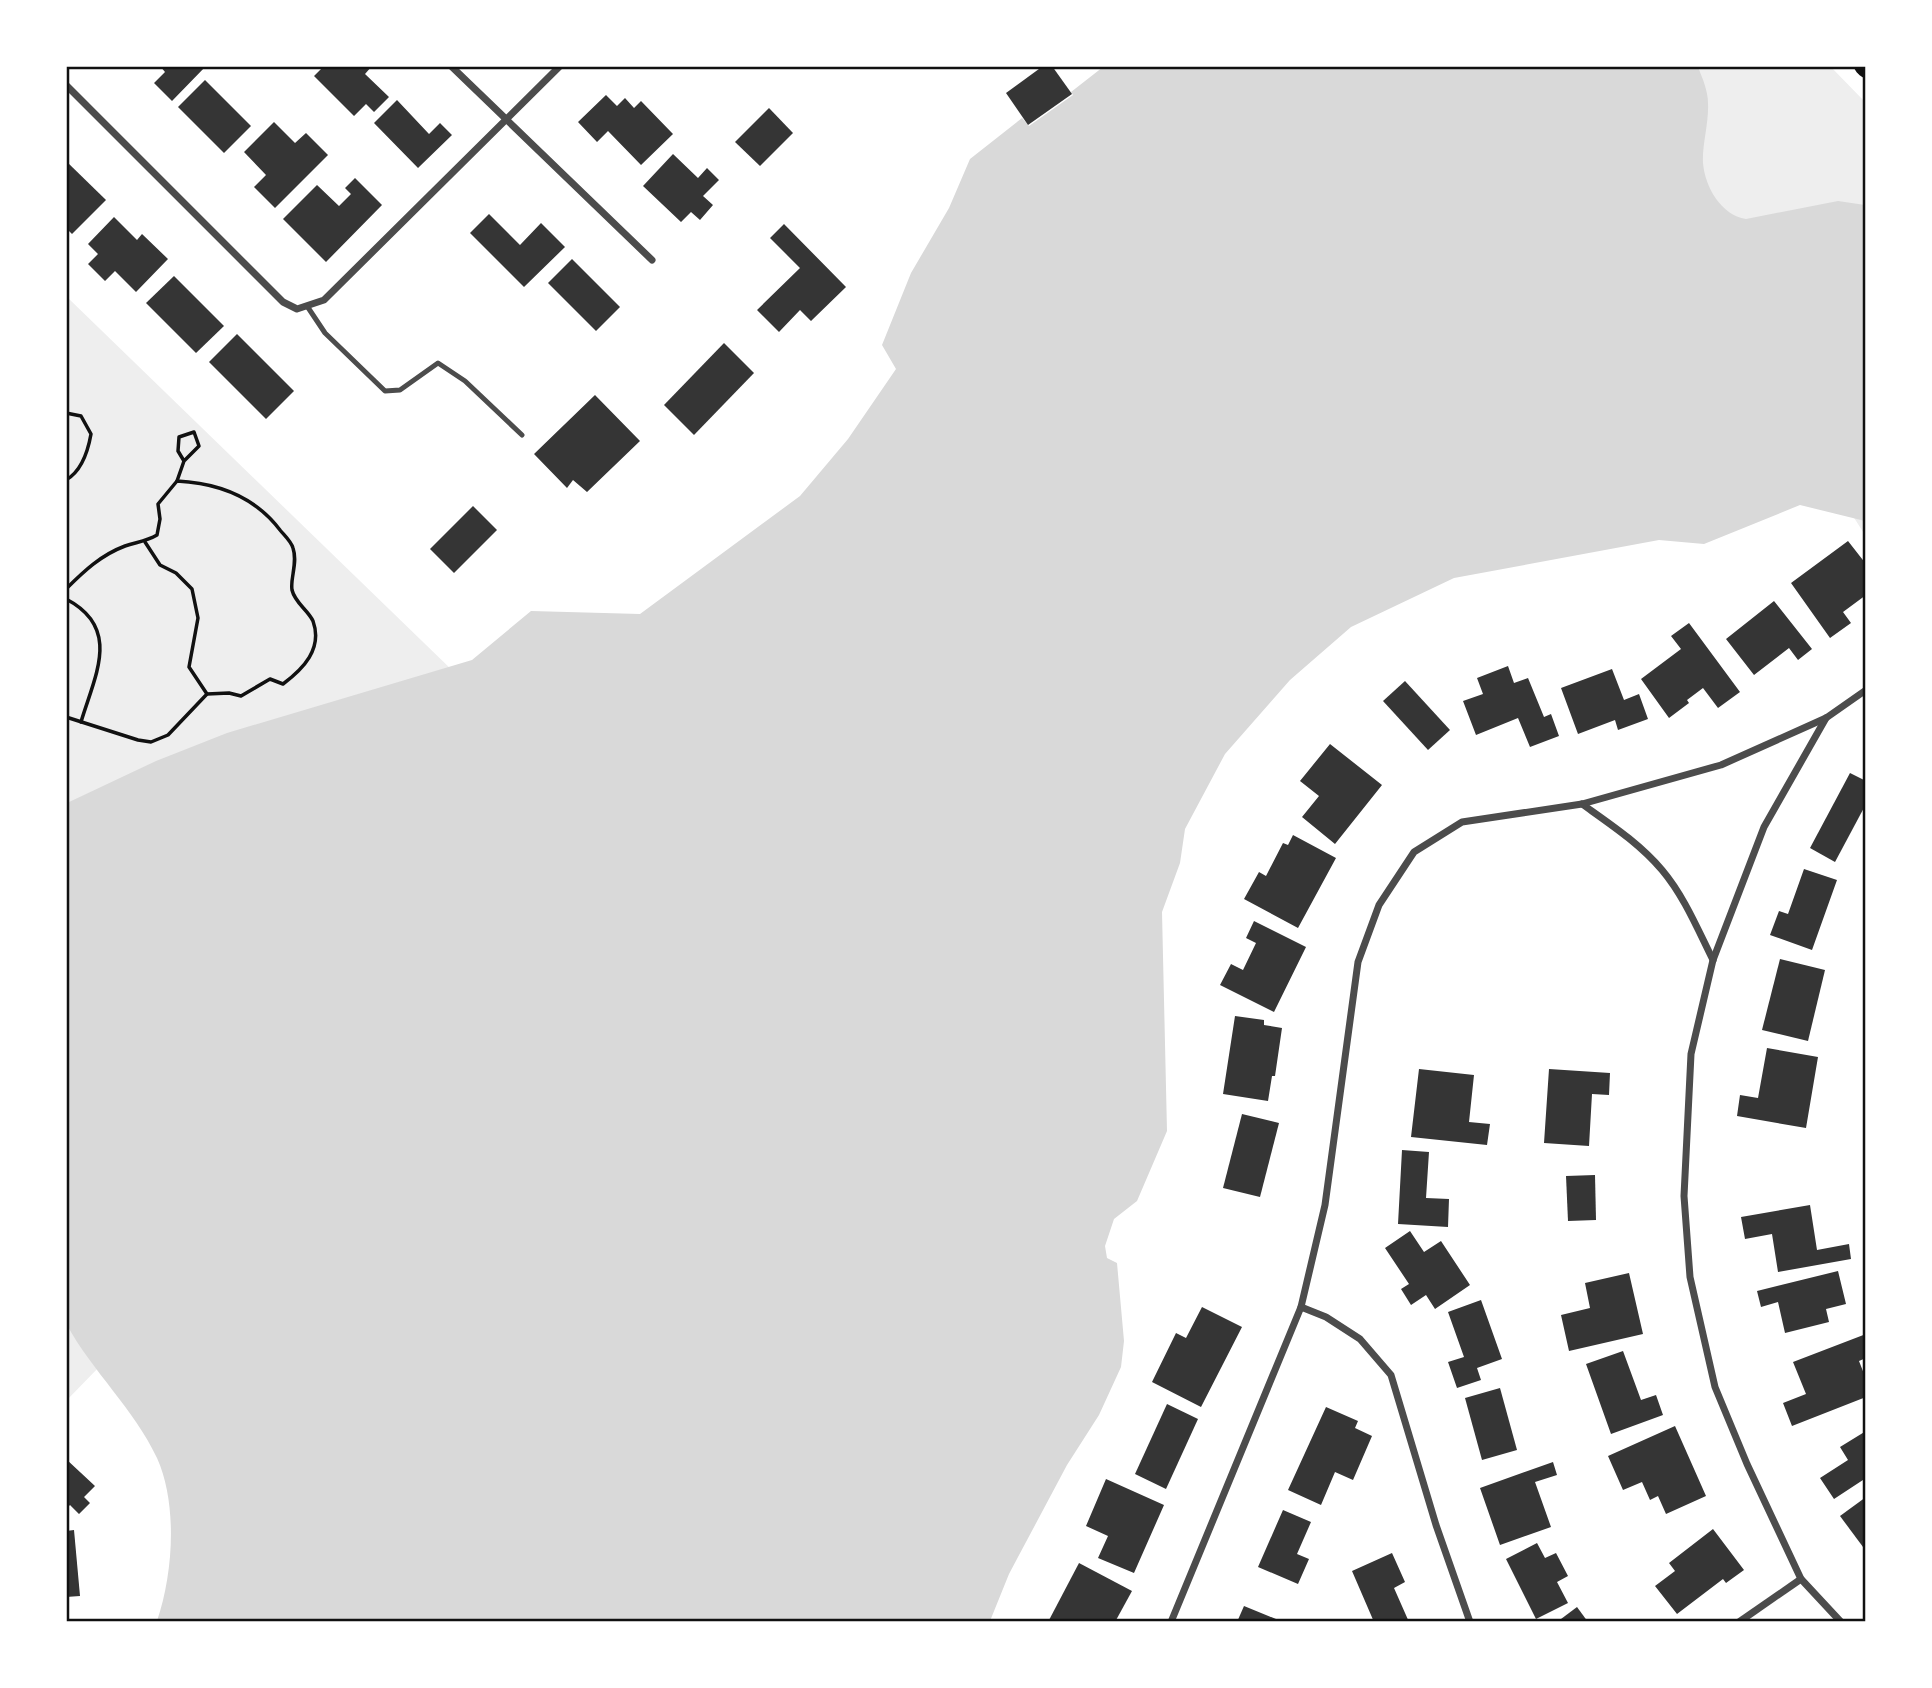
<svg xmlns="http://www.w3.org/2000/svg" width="1932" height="1688" viewBox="0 0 1932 1688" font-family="'Space Grotesk',sans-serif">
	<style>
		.green { fill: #eee }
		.water { fill: #d9d9d9 }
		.building { fill: #353535 }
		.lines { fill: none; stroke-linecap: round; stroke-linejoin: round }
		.path { stroke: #111; stroke-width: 3.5 }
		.service { stroke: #4c4c4c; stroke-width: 5 }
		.minor { stroke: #4c4c4c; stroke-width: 7 }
		.primary { stroke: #111; stroke-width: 18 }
		.neatline { fill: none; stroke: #111; stroke-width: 2.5 }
	</style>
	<rect width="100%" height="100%" fill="#fff"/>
	<g class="green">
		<path d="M1478,66L1831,67L1865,102V535L1837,491Z"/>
		<path d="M66,296L619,832L67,1400H66Z"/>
	</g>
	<path class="water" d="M1103,67H1698C1702,77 1708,91 1708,103C1709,123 1702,145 1703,163C1705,187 1721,215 1746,219L1838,201L1865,205V521L1800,505L1704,544L1659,540L1454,578L1351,627L1290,680L1225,754L1185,829L1180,863L1162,912L1167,1131L1137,1201L1114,1219L1105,1246L1107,1258L1117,1263L1124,1341L1121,1367L1099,1415L1067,1465L1009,1574L990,1621H157C173,1574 178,1505 157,1458C134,1409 92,1371 67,1325V803L156,761L227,733L472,660L531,611L640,614L800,496L848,439L896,369L882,345L911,273L949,208L970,159L1022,118L1029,126L1073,95L1071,92Z"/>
	<g class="building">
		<path d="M160,66H206L172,101L154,83L165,72Z"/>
		<path d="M324,66H372L365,74L389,97L374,112L366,104L354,116L314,76Z"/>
		<path d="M1043,66H1052L1072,94L1028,125L1006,93Z"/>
		<path d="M205,80L251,126L224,153L178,107Z"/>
		<path d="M606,95L617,106L625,98L634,108L641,101L673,134L641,165L608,131L597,142L578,122Z"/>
		<path d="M397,100L429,134L440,123L452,135L418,168L374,123Z"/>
		<path d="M769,108L793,133L760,166L735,142Z"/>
		<path d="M274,122L295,143L306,133L328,155L275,208L254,187L266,175L244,152Z"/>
		<path d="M673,154L698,178L707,168L719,180L703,196L713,205L700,220L691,212L681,222L643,186Z"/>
		<path d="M66,161L106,200L72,234L66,228Z"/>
		<path d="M355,178L382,205L326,262L283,219L317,185L339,206L351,194L345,188Z"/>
		<path d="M489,214L520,245L541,223L565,247L524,287L470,233Z"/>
		<path d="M114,217L137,240L142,234L168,259L136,292L115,271L105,281L88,264L98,254L88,244Z"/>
		<path d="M784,224L846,287L811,321L800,310L779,332L757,310L800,268L770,238Z"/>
		<path d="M572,259L620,307L596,331L548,283Z"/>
		<path d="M174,276L224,326L196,353L146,303Z"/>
		<path d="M237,334L294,391L266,419L209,362Z"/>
		<path d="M724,343L754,373L694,435L664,405Z"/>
		<path d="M595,395L640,441L587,492L573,480L567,488L534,454Z"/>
		<path d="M473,506L497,530L454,573L430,549Z"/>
		<path d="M1848,541L1866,564V595L1843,612L1851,623L1830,638L1791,583Z"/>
		<path d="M1774,601L1812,649L1798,660L1789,648L1754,675L1726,639Z"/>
		<path d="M1689,623L1740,692L1718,708L1703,688L1687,700L1689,703L1669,718L1641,679L1681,649L1671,636Z"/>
		<path d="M1508,666L1514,683L1528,678L1544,717L1551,714L1559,736L1530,747L1518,718L1476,735L1463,701L1483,694L1477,678Z"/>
		<path d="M1612,669L1624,700L1639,694L1648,719L1618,730L1615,720L1578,734L1561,688Z"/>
		<path d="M1405,681L1450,730L1428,750L1383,701Z"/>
		<path d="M1330,744L1382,785L1335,844L1302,817L1319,796L1300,781Z"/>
		<path d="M1850,773L1866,781V804L1835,862L1810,848Z"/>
		<path d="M1293,835L1336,858L1298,928L1244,899L1259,872L1266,876L1283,843L1288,845Z"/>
		<path d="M1804,869L1837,880L1812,950L1770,935L1779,911L1788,914Z"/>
		<path d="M1254,921L1306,947L1274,1012L1220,985L1231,964L1243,970L1256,943L1246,938Z"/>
		<path d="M1780,959L1825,970L1808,1041L1762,1030Z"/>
		<path d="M1235,1016L1264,1020V1025L1282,1028L1275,1076H1272L1268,1101L1223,1094Z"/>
		<path d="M1767,1048L1818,1057L1806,1128L1737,1116L1740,1095L1758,1098Z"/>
		<path d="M1419,1069L1474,1075L1469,1122L1490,1124L1487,1145L1411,1137Z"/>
		<path d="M1549,1069L1610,1073L1609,1095L1592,1094L1589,1146L1544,1143Z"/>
		<path d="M1242,1114L1279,1123L1260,1197L1223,1188Z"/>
		<path d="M1402,1150L1429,1152L1426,1198L1449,1199L1448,1227L1398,1224Z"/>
		<path d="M1595,1175L1596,1220L1568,1221L1566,1176Z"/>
		<path d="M1810,1205L1817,1250L1849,1244L1851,1259L1778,1272L1772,1234L1745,1239L1741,1217Z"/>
		<path d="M1410,1231L1424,1252L1441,1241L1470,1285L1435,1309L1426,1295L1411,1305L1401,1289L1409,1284L1385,1248Z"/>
		<path d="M1838,1271L1846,1304L1826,1309L1829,1322L1785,1333L1778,1302L1761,1307L1757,1291Z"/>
		<path d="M1629,1273L1643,1334L1569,1351L1561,1315L1590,1308L1585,1283Z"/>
		<path d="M1481,1300L1502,1359L1477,1368L1481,1380L1457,1388L1448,1362L1464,1357L1448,1312Z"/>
		<path d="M1202,1307L1242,1327L1201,1407L1152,1382L1176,1333L1186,1338Z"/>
		<path d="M1866,1334V1358L1859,1361L1866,1379V1397L1792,1426L1783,1403L1806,1394L1793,1362Z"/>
		<path d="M1623,1351L1641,1400L1656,1395L1663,1415L1611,1434L1586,1364Z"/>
		<path d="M1500,1388L1517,1450L1482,1460L1465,1398Z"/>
		<path d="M1167,1404L1198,1419L1166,1489L1135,1474Z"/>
		<path d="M1326,1407L1358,1421L1355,1428L1372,1436L1353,1480L1335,1472L1321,1505L1288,1490Z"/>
		<path d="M1675,1426L1706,1496L1666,1514L1658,1496L1650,1500L1642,1482L1623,1490L1608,1456Z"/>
		<path d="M1866,1431V1478L1834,1499L1820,1478L1848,1460L1840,1447Z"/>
		<path d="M66,1459L95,1486L84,1497L90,1503L79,1514L70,1505L66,1509Z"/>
		<path d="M1553,1462L1557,1475L1535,1482L1551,1527L1500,1545L1480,1488Z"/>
		<path d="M1106,1479L1164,1505L1134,1573L1098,1558L1108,1536L1086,1526Z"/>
		<path d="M1866,1497V1551L1840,1516Z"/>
		<path d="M1283,1510L1311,1522L1297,1554L1309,1559L1298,1584L1258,1567Z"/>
		<path d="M1713,1529L1744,1570L1726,1583L1723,1579L1677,1614L1655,1586L1675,1571L1669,1563Z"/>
		<path d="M74,1530L80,1596L66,1597V1531Z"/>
		<path d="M1537,1543L1545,1558L1556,1553L1568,1576L1557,1582L1568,1603L1536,1619L1506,1559Z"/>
		<path d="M1392,1553L1405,1582L1394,1588L1409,1622H1374L1352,1571Z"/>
		<path d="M1079,1563L1132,1591L1115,1622H1048Z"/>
		<path d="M1244,1606L1276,1619L1275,1622H1237Z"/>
		<path d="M1577,1607L1588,1622H1557Z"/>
	</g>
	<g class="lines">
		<g class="path">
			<path d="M66,413L81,416L91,434C88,451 82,471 66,480"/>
			<path d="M177,481L184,461L178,451L179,437L194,432L199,446L184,461"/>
			<path d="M145,542L160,565L176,573L192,589L198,618L189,667L207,694"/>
			<path d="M66,589C84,571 101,555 125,546C137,542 147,541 157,535L160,519L158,504L177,481C218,483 255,497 280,530C284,535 291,541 293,548C298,563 290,578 292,590C295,603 308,610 313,621C323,649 303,669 283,684L270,679L241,696L229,693L207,694L168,735L151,742L138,740L66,717"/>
			<path d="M66,599C122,628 95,675 81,722"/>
		</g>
		<path class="service" d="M307,306L325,333L385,391L400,390L438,363L465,381L522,435"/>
		<g class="minor">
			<path d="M451,66L652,260"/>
			<path d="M66,85L283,302L297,309L324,300L560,66"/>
			<path d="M1826,718L1764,827L1713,960L1691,1054L1684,1196L1690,1277L1715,1387L1747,1464L1801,1579L1841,1622"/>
			<path d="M1582,804C1610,824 1639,843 1662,870C1684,896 1698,930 1713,960"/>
			<path d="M1301,1307L1326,1317L1360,1339L1391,1375L1436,1525L1470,1622"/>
			<path d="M1171,1622L1301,1307L1325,1205L1358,962L1379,905L1414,852L1462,822L1582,804L1721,765L1826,718L1866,690"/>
			<path d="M1739,1622L1801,1579"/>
		</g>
		<path class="primary" d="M1863,66L1866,69"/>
	</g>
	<rect width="1932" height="1688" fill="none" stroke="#ffffff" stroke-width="136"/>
	<rect x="68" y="68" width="1796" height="1552" class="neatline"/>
</svg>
